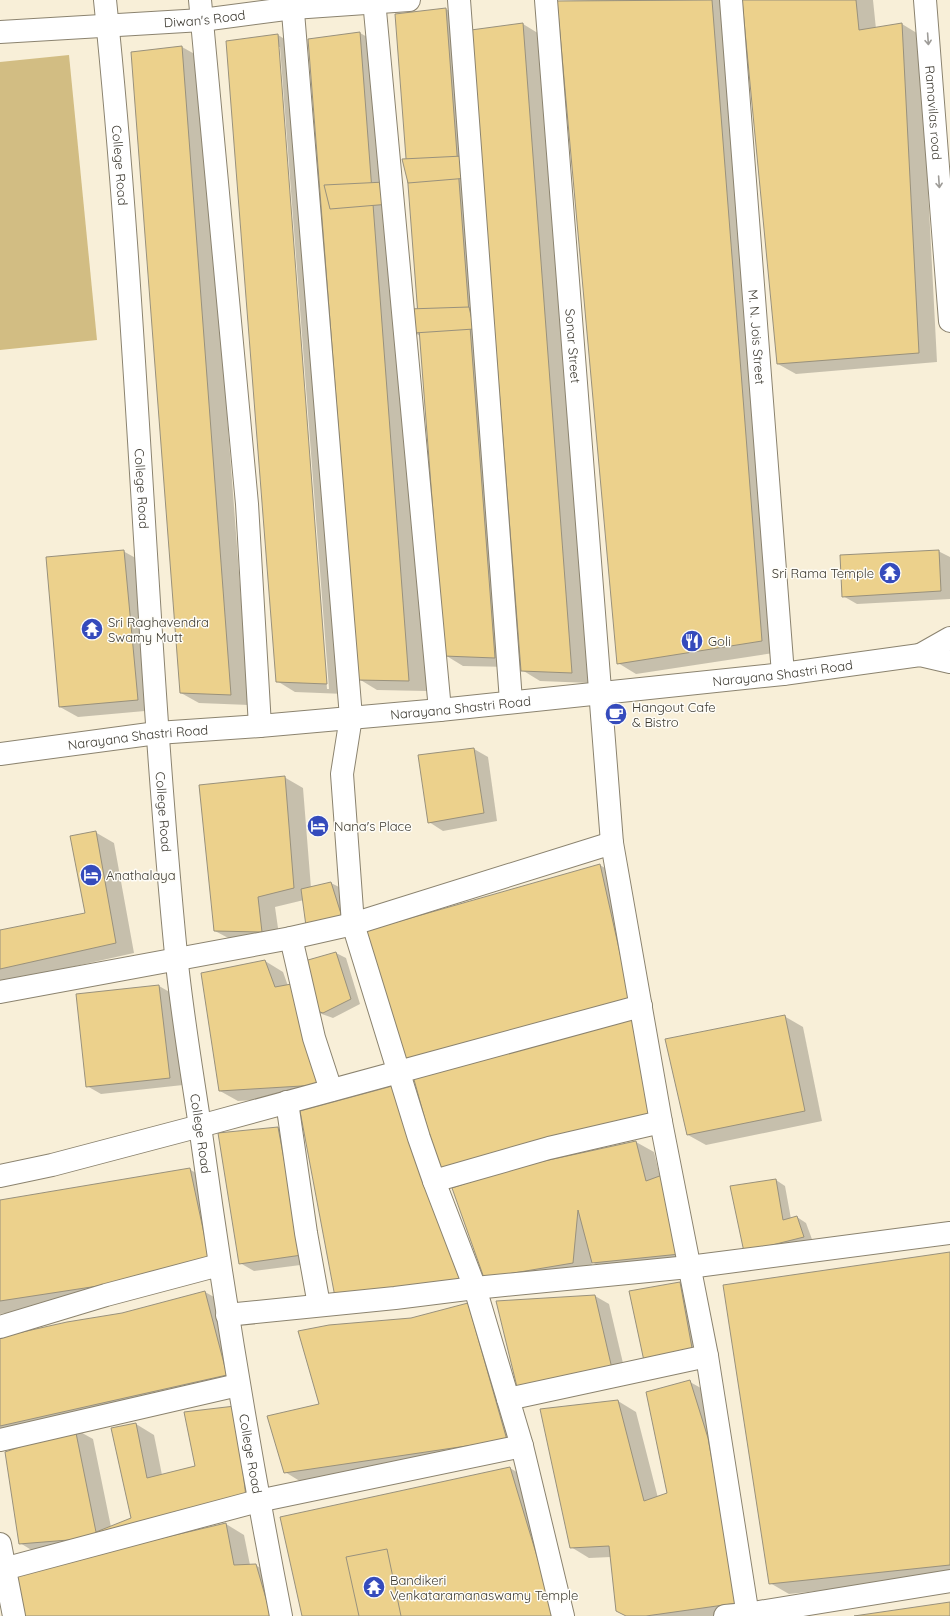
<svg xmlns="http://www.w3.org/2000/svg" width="950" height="1616" viewBox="0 0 950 1616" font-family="Quicksand,sans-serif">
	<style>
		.green { fill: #d2bd83 }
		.shadow { fill: #0003; fill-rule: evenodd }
		.building { fill: #ecd18c; stroke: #99917c }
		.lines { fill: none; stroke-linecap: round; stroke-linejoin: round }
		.minor-casing { stroke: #8b836f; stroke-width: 24 }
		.major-casing { stroke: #8b836f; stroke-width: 24 }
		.minor { stroke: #fff; stroke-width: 22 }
		.major { stroke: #fff; stroke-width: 22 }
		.oneway { stroke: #9e9c98 }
		.labels { text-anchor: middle; stroke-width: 3; stroke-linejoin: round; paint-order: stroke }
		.street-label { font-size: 13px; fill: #3c3930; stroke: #fefdf8 }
		.poi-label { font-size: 13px; fill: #3c3930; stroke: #fefdf8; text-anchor: start }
	</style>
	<rect width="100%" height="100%" fill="#f8efd8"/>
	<path class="green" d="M69,55L97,340L0,350V62Z"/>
	<g class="shadow">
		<path d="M593,0H719L729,6L780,652L636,674L618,663L558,1Z"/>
		<path d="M743,0H873L876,29L902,24L920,35L937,362L796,374L778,364Z"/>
		<path d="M446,9L464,20L513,667L463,666L445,655L420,336L415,333L418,310L407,160Z"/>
		<path d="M523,24L541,35L590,683L540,681L522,670Z"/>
		<path d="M360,33L378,43L427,691L377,690L359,679Z"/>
		<path d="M278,35L296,46L345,694L295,692L277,681ZM278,47H280L329,689H327Z"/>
		<path d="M182,47L200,57L249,705L199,703L181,693Z"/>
		<path d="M123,551L141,561L156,710L78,717L60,707Z"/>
		<path d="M938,551L950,557V599L857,604L843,596Z"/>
		<path d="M474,749L488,757L497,821L443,831L429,822Z"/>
		<path d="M284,777L303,788L311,888L331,883L341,888L351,922L304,900L275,907L280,942L234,941L215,931Z"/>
		<path d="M95,832L114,843L134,953L0,983V931L86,914Z"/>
		<path d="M600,865L618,876L648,1008L423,1071Z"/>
		<path d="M336,953L346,958L360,1004L333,1018L319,1013L336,1095L238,1101L220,1091L265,961L283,972L288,986L297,984L302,963Z"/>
		<path d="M159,986L173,994L183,1085L101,1094L87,1086L77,995Z"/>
		<path d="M784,1016L803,1027L822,1121L706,1145L688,1135Z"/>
		<path d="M278,1128L292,1136L316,1263L254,1271L240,1263Z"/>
		<path d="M636,1142L654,1152L660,1177L698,1264L611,1273L592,1262L591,1273L503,1288L520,1165V1167Z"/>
		<path d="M189,1169L208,1180L227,1268L130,1294L0,1314V1201Z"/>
		<path d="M776,1180L785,1186L791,1219L797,1217L806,1223L813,1242L754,1257Z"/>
		<path d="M950,1253V1577L789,1594L770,1583Z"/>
		<path d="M680,1283L694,1291L705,1355L659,1368Z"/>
		<path d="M205,1292L223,1302L244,1386L0,1434V1339L122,1314Z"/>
		<path d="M595,1296L609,1304L627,1380L532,1395Z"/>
		<path d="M468,1304L486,1314L525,1450L303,1483L285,1472L320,1405L412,1319Z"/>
		<path d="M690,1382L708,1392L755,1613L733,1616H627L611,1557L589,1558L571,1547L618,1401L636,1412L658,1498L668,1494Z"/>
		<path d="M234,1407L264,1507L38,1554L20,1543L75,1429L93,1439L111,1527L132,1518L136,1424L154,1435L162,1475L197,1466Z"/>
		<path d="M510,1468L528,1479L570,1616H303Z"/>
		<path d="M226,1524L244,1535L250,1565H255L274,1575L285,1616H23Z"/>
	</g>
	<g class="building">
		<path d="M712,0L762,641L617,664L557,1Z"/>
		<path d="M742,0H856L859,30L902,23L919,353L777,364Z"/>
		<path d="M446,8L495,658L444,656L395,14Z"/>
		<path d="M523,23L572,673L521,671L471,30Z"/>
		<path d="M360,32L409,681L358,680L308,39Z"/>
		<path d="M278,34L327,684L276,682L226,41Z"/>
		<path d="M182,46L231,695L180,693L131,52Z"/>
		<path d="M463,156L468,178L408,183L402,159Z"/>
		<path d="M385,182L390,204L330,209L324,185Z"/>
		<path d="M469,307L474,329L414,333L408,309Z"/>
		<path d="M124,550L138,700L59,707L46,557Z"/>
		<path d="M939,550L941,591L842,597L840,555Z"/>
		<path d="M474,748L484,813L428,823L418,755Z"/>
		<path d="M285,776L294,888L258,897L262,932L214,931L199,785Z"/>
		<path d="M96,831L116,943L0,969V930L85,913L70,836Z"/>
		<path d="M600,864L630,998L404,1061L365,931Z"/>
		<path d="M331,882L342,917L306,926L301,889Z"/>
		<path d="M336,952L351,999L323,1013L311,1009L301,962Z"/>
		<path d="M265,960L275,987L297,983L318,1085L219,1091L201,973Z"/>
		<path d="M159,985L170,1078L86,1087L76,994Z"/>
		<path d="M635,1014L655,1118L439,1170L413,1076Z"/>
		<path d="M785,1015L805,1111L687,1135L665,1039Z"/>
		<path d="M396,1085L460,1280L335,1297L300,1111Z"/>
		<path d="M278,1127L302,1255L239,1264L218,1133Z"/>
		<path d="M636,1141L646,1181L665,1174L680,1254L592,1263L578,1210L573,1263L484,1278L452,1188L512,1168Z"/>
		<path d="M190,1168L209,1257L111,1284L0,1301V1200Z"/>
		<path d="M776,1179L783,1220L797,1216L804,1237L744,1252L730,1186Z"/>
		<path d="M950,1252V1565L769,1584L723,1285Z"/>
		<path d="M680,1282L692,1348L644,1361L629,1291Z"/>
		<path d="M205,1291L227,1375L0,1426V1337L67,1322L122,1313Z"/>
		<path d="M595,1295L613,1373L517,1387L496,1301Z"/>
		<path d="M468,1303L507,1440L284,1473L267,1416L319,1404L298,1331L329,1325L411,1318Z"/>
		<path d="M690,1380L708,1438L738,1603L646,1616H626L616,1611L609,1546L570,1548L540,1409L618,1400L644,1501L667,1493L646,1392Z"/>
		<path d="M235,1406L246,1497L81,1539L19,1544L5,1452L75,1428L96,1532L131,1518L111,1428L136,1423L147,1478L195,1466L184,1412Z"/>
		<path d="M510,1467L555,1616H302L280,1517Z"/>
		<path d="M226,1523L234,1565L256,1564L271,1616H22L14,1573Z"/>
		<path d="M387,1549L401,1616H359L346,1557Z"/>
		<path d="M950,1602V1616H854Z"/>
	</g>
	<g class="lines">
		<g class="minor-casing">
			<g id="minor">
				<path id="s1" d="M105,0C138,317 145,637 176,954C182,1016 193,1078 202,1140C224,1300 250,1458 281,1616"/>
				<path d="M200,0L247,504L260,726"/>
				<path d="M292,0L351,717L342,774L353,924L419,1138L434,1181L475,1288L522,1446L563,1616"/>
				<path d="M374,0L440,710"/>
				<path d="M459,0L511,701"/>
				<path id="s2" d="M546,0L612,843L661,1122L707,1356L748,1616"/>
				<path id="s3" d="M731,0L783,674"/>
				<path id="s4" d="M0,32L202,20L293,8L409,0"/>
				<path d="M920,655L950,638"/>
				<path id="s5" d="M0,754L157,733L260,726L440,710L783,674L920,655L950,662"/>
				<path d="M291,938L314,1038L331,1090"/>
				<path d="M0,992L291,938L353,924L612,843"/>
				<path d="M287,1102L306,1233L319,1305"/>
				<path d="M0,1176L52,1165L200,1126L641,1006"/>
				<path d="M434,1181L549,1148L661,1122"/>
				<path d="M227,1315L395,1298L475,1288L689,1267L950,1233"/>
				<path d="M0,1327L106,1295L219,1265"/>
				<path d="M508,1399L707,1356"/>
				<path d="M0,1440L238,1385"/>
				<path d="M0,1544L14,1616"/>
				<path d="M0,1570L258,1501L522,1446"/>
				<path d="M725,1616L747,1614L950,1581"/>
			</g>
		</g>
		<g class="major-casing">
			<g id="major">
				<path id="s6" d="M925,0L950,321"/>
			</g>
		</g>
		<use href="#minor" class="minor"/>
		<use href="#major" class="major"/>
	</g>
	<defs><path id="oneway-shaft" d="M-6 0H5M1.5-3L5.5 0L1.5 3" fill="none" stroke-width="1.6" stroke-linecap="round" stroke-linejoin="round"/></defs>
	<g class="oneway">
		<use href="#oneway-shaft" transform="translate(928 39) rotate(86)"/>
		<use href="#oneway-shaft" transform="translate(939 182) rotate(86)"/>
	</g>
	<defs>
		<g id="temple-disc" transform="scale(1.15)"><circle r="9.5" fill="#354bbc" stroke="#fefdf8"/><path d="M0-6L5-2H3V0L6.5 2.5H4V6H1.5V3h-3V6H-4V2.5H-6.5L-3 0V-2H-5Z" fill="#fff"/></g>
		<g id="restaurant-disc" transform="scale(1.15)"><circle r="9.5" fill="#354bbc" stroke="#fefdf8"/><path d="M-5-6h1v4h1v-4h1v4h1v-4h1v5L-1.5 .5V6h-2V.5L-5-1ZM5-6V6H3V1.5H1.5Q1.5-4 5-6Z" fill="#fff"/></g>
		<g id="cafe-disc" transform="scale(1.15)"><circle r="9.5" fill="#354bbc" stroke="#fefdf8"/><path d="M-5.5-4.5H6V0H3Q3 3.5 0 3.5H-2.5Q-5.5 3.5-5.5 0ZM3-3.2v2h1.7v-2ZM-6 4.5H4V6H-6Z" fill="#fff"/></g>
		<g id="hotel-disc" transform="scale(1.15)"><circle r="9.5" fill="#354bbc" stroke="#fefdf8"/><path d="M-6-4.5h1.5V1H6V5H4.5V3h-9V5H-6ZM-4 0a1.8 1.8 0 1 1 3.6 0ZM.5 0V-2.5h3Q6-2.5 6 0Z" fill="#fff"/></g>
	</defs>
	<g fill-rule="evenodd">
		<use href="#temple-disc" x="890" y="573"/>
		<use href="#temple-disc" x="92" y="629"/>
		<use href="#restaurant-disc" x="692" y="641"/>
		<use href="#cafe-disc" x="616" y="714"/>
		<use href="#hotel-disc" x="318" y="826"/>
		<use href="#hotel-disc" x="91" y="875"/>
		<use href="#temple-disc" x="374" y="1587"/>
	</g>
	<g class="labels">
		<g class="street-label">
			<text dy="5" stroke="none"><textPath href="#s4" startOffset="205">Diwan's Road</textPath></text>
			<text dy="5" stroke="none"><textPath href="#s6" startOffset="113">Ramavilas road</textPath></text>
			<text dy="5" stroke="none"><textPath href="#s1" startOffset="166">College Road</textPath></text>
			<text dy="5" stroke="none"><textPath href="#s3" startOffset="338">M. N. Jois Street</textPath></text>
			<text dy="5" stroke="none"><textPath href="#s2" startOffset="347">Sonar Street</textPath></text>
			<text dy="5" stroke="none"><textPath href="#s1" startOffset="490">College Road</textPath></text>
			<text dy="5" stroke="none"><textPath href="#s5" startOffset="787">Narayana Shastri Road</textPath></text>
			<text dy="5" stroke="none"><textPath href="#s5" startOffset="463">Narayana Shastri Road</textPath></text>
			<text dy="5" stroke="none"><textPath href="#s5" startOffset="139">Narayana Shastri Road</textPath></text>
			<text dy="5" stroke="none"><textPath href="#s1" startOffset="814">College Road</textPath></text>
			<text dy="5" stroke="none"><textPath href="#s1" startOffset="1138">College Road</textPath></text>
			<text dy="5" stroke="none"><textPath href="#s1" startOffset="1462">College Road</textPath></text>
		</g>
		<g class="poi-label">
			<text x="874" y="578" text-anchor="end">Sri Rama Temple</text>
			<text x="108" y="627">Sri Raghavendra<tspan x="108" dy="15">Swamy Mutt</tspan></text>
			<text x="708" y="646">Goli</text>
			<text x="632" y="712">Hangout Cafe<tspan x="632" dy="15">&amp; Bistro</tspan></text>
			<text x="334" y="831">Nana's Place</text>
			<text x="106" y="880">Anathalaya</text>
			<text x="390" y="1585">Bandikeri<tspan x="390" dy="15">Venkataramanaswamy Temple</tspan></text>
		</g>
	</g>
</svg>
